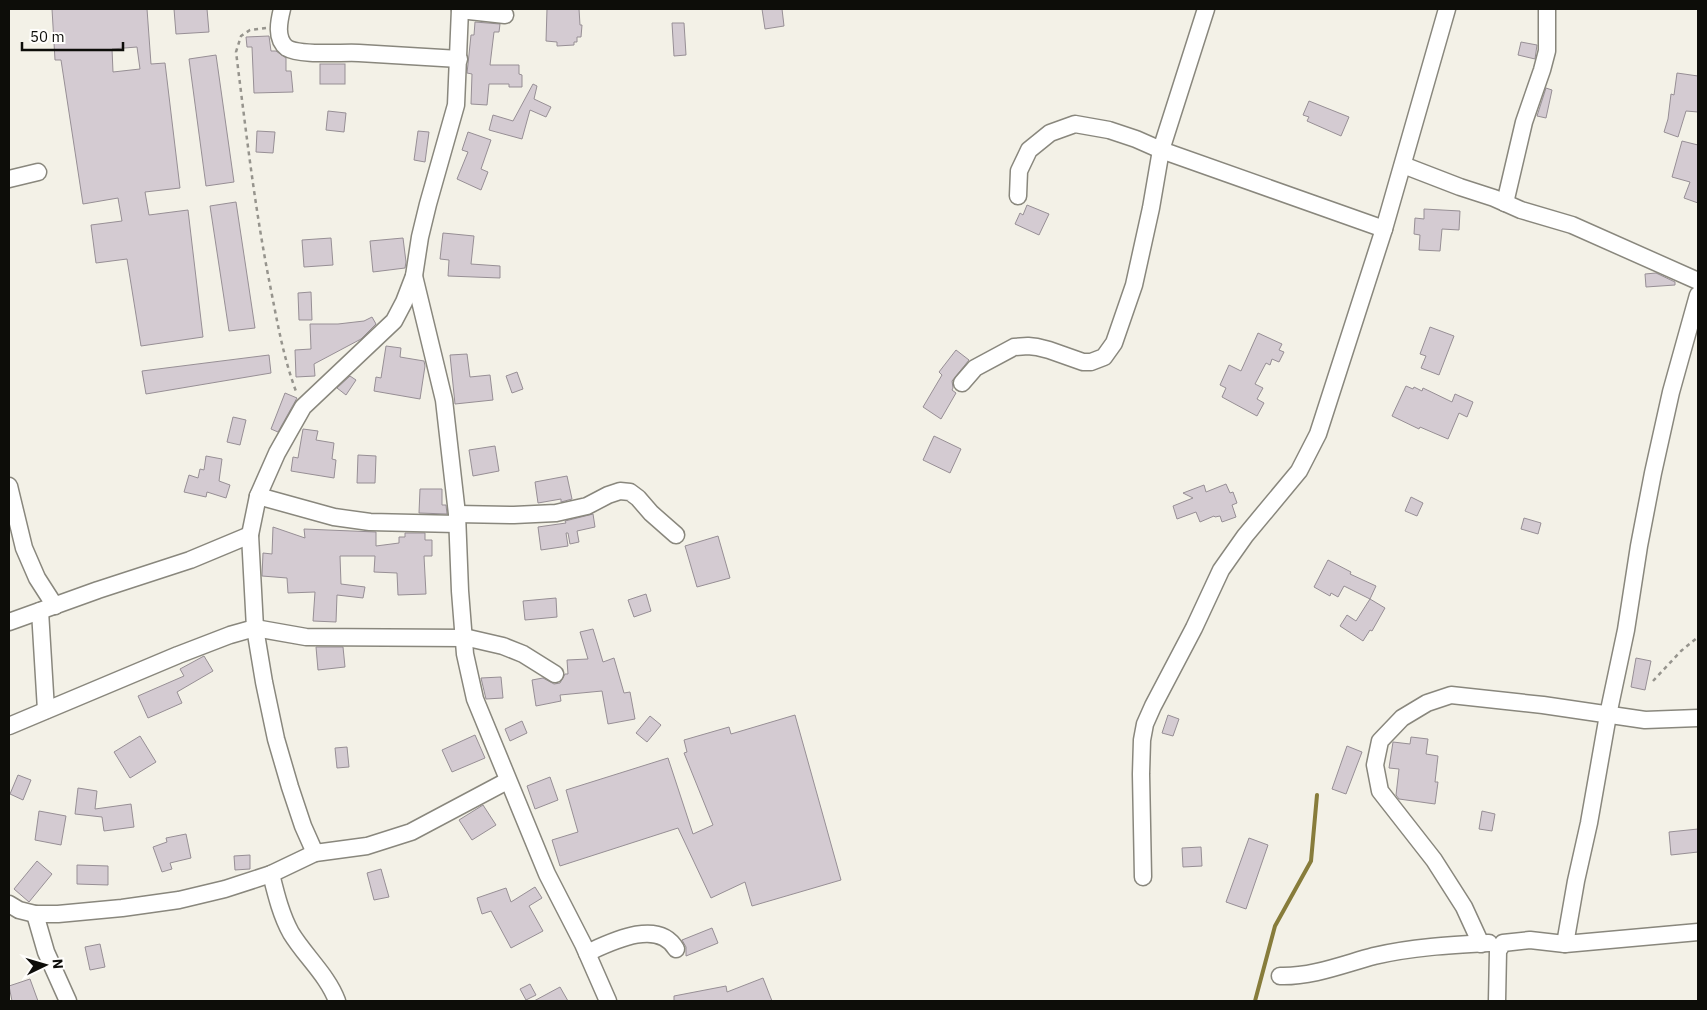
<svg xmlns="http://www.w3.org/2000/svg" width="1707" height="1010" viewBox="0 0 1707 1010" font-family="'IBM Plex Sans',sans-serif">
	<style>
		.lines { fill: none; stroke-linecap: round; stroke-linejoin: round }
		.stream { stroke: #877c3b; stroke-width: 4 }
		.building { fill: #d4cbd2; stroke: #978f95; fill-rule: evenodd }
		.minor-casing { stroke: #89877d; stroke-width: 19 }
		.path { stroke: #96948d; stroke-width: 2.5; stroke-dasharray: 4 4; stroke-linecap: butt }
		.minor { stroke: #fff; stroke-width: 16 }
	</style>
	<rect width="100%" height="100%" fill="#f3f1e7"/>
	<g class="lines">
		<path class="stream" d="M1255,1001L1275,926L1311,861L1317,795"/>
	</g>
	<g class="building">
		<path d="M52,9H147L151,64L165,63L180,188L145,192L149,215L188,210L203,337L141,346L127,259L96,263L91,225L122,221L118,198L83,204L61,60H55ZM137,47L140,69L113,72L112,49Z"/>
		<path d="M174,9H207L209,32L176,34Z"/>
		<path d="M547,9H579L580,25H582L581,37H577V42H574V45L557,46V42L546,41Z"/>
		<path d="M762,9H782L784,26L765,29Z"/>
		<path d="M475,22L500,24L499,32H494L490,65H519V74L522,75V87H509V84H489L487,105L471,104L472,74L467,73L468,64L471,35H474Z"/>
		<path d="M672,23H684L686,55L674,56Z"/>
		<path d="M269,36L271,51H276L286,58V71H291L293,92L254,93L252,47H247L246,37Z"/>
		<path d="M1521,42L1537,45L1535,59L1518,55Z"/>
		<path d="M216,55L234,182L206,186L189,59Z"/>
		<rect x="320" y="64" width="25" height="20"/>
		<path d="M1677,73L1698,76V112L1686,111L1678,137L1664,132L1668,119L1671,94L1674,95Z"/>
		<path d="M533,84L537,86L534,99L551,107L546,117L530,110L522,139L489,130L493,115L513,121Z"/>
		<path d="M1546,88L1552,90L1546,118L1537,116Z"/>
		<path d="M1309,101L1349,117L1341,136L1307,121L1309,117L1303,115Z"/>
		<path d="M328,111L346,113L344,132L326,130Z"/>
		<path d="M257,131L275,132L273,153L256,152Z"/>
		<path d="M418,131L429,132L425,162L414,160Z"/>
		<path d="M468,132L491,140L481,169L488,172L481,190L457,179L468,152L462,150Z"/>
		<path d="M1682,141L1698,145V203L1684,198L1690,182L1672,177Z"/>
		<path d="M236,202L255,328L229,331L210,206Z"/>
		<path d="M1027,205L1049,214L1039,235L1015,224L1020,213L1023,215Z"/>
		<path d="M1424,209L1460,211L1459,230L1442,229L1440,251L1419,250L1420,235L1414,234L1415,218L1424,219Z"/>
		<path d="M443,233L474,236L471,264L500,266V278L448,276L449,260L440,259Z"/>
		<path d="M331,238L333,265L304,267L302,240Z"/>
		<path d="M403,238L406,262L405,268L373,272L370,241Z"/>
		<path d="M1656,273L1675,282V285L1646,287L1645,274Z"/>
		<path d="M311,292L312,320H299L298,293Z"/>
		<path d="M372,317L376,324L361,339L314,364L315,376L296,377L295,350L311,349L310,324H338L364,321Z"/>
		<path d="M1430,327L1454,336L1439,375L1421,368L1426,356L1420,354Z"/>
		<path d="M1258,333L1282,344L1279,350L1284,352L1279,362L1272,359L1270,365L1266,363L1255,384L1263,388L1257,399L1264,403L1257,416L1222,397L1226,388L1220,385L1229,365L1241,371Z"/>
		<path d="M386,346L401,348L400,357L424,361L425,366L420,399L374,391L376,377L381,378Z"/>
		<path d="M956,350L969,360L952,381L953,388L952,390L956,393L941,419L923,407L942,375L939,372Z"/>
		<path d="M467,354L470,377L490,375L493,400L455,404L450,355Z"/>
		<path d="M269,355L271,373L146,394L142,371Z"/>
		<path d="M517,372L523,389L512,393L506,376Z"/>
		<path d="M350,376L356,380L346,395L337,388Z"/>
		<path d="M1406,386L1413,389L1414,387L1422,391L1423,388L1452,402L1455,394L1473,402L1467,417L1459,413L1448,439L1420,427L1419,429L1392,416Z"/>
		<path d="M285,393L297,398L278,432L271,429Z"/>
		<path d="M233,417L246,420L240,445L227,442Z"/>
		<path d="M303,429L318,431L316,440L334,443L332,459L336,460L334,478L291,471L293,457L298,458Z"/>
		<path d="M934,436L961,449L950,473L923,460Z"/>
		<path d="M495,446L499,471L473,476L469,450Z"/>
		<path d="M358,455L376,456L375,483H357Z"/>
		<path d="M206,456L222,459L219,481L230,485L226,498L207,492L206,497L184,492L189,475L198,478L200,469L204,470Z"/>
		<path d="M567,476L572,499L561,502V499L538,503L535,482Z"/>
		<path d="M1226,484L1230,493L1233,492L1237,503L1232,505L1236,517L1222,522L1220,516L1215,517L1214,516L1200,522L1196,512L1177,519L1173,506L1193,498L1183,493L1204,485L1206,492Z"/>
		<path d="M420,489H442V505H446L447,514L419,513Z"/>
		<path d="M1411,497L1423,503L1417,516L1405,511Z"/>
		<path d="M593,514L595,527L577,531L579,542L570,544L568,533H566L568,546L541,550L538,527L566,523L565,521Z"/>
		<path d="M1524,518L1541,523L1538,534L1521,529Z"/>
		<path d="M273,527L305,538L304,529L376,532V546L399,543V537H405V533H425V540H432V556H424L426,594L398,595L397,573L374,572L375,556H340L341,584L365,587L363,598L337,595L336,622L313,621L315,592L288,593L287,578L262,576L263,553L272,554Z"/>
		<path d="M718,536L730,578L697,587L685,546Z"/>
		<path d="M1328,560L1351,572L1350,574L1376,586L1370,599L1344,586L1338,597L1331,593L1330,596L1314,587Z"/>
		<path d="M646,594L651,611L634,617L628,600Z"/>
		<path d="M556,598L557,617L525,620L523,601Z"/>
		<path d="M1370,599L1385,608L1372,631L1370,630L1363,641L1340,626L1347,615L1356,621Z"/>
		<path d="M593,629L603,662L614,658L624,693L630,692L635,719L608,724L602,691L560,695L561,701L536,706L532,680L543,678L554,684L560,683L565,674H568L567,660L588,659L580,632Z"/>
		<path d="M316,647H343L345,667L318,670Z"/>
		<path d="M204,656L213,671L177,692L182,703L148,718L138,696L184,676L180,669Z"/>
		<path d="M1636,658L1651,661L1645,690L1631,687Z"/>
		<path d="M501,677L503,698L486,699L481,678Z"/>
		<path d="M795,715L841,880L752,906L745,882L711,898L678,828L560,866L552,840L578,832L566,790L668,758L693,834L713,825L684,753L687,752L684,740L729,727L731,734Z"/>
		<path d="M1168,715L1179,719L1173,736L1162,733Z"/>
		<path d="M650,716L661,725L647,742L636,733Z"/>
		<path d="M522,721L527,733L510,741L505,729Z"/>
		<path d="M475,735L485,758L452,772L442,750Z"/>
		<path d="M140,736L156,762L130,778L114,752Z"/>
		<path d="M1411,737L1428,739L1426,754L1438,756L1435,782H1438L1435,804L1399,799L1396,795L1399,769L1389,768L1393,742L1410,744Z"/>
		<path d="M1347,746L1362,752L1346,794L1332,789Z"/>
		<path d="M347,747L349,767L337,768L335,748Z"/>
		<path d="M18,775L31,780L23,800L10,794Z"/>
		<path d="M550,777L558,800L535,809L527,786Z"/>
		<path d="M78,788L97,791L95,809L131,804L134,827L104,831L102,817L75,814Z"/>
		<path d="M483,805L496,825L472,840L459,820Z"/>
		<path d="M39,811L66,816L61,845L35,840Z"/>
		<path d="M1482,811L1495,814L1492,831L1479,829Z"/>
		<path d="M1698,829V852L1671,855L1669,832Z"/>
		<path d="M186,834L191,858L170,863L172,869L162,872L153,847L167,842L166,838Z"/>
		<path d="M1249,838L1268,845L1246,909L1226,902Z"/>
		<path d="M1201,847L1202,866L1183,867L1182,848Z"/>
		<path d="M250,855V869L235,870L234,856Z"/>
		<path d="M37,861L52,874L29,902L14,889Z"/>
		<path d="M77,865L108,866V885L77,884Z"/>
		<path d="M381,869L389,897L374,900L367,873Z"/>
		<path d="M535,887L542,898L529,906L543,931L511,948L491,911L482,914L477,898L506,888L511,902Z"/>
		<path d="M712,928L718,943L686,956V947L682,940Z"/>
		<path d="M100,944L105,967L90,970L85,947Z"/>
		<path d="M763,978L772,1001H674V996L726,986L727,992Z"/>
		<path d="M30,979L38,1001H12L9,986Z"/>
		<path d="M530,984L536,995L526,1000L520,989Z"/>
		<path d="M560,987L568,1001H534Z"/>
	</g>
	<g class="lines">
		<g class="minor-casing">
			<g id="minor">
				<path d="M282,9C279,21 275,39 287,48C300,56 343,52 359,53C392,55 426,57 459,59"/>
				<path d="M460,10L505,15"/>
				<path d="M1403,165L1460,187L1494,198L1521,210L1572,225L1698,281"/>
				<path d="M9,179L38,172"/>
				<path d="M1018,196L1019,171L1029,150L1050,133L1075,124L1109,130L1136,139L1161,150L1384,229"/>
				<path d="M1505,203L1524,122L1542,70L1547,51V9"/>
				<path d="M414,276L444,400L457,514L460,591L465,654L475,699L547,874L583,944L608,1001"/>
				<path d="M962,383L975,368L1014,347L1028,346L1037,347L1049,350L1083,362H1091L1104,357L1114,343L1134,285L1151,208L1161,150L1206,9"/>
				<path d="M9,486L24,548L37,578L55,606"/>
				<path d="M258,496L334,517L370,522L457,524"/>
				<path d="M457,514L514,515L556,513L587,506L608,495L620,491L630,492L638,498L651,513L676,535"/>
				<path d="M40,611L46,710"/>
				<path d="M9,622L98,590L190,560L250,535"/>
				<path d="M464,637L503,646L523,654L555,674"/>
				<path d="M9,726L178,655L230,635L255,628L306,637L464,638"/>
				<path d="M315,853L303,826L290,787L276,739L264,682L255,628L250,535L258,496L277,453L303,407L394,321L404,302L414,276L420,237L428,204L456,105L460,9"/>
				<path d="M271,874C276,894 281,915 291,933C305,956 328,976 337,1001"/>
				<path d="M1143,877L1141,774L1142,740L1145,724L1153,706L1194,628L1221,570L1245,536L1299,471L1318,434L1384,229L1447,9"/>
				<path d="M9,904L19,910L35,914H58L122,908L179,900L225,889L271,874L315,853L367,846L411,832L507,781"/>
				<path d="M35,914L46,952L68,1001"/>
				<path d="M1481,944L1464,907L1434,860L1380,791L1375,765L1380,741L1402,718L1427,703L1451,695L1543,705L1645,720L1698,718"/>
				<path d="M1565,944L1576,881L1589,823L1608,715L1626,630L1639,546L1653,473L1671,392L1698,295"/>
				<path d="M587,953C611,942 658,918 676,949"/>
				<path d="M1280,976C1312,977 1344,964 1374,956C1412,947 1451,945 1489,943"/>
				<path d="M1497,1001L1498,951L1503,943L1530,940L1565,944L1698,932"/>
			</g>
		</g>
		<g class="path">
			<path d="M266,28L250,30L241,36L236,52C246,131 255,211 271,290C278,326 284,360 297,394"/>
			<path d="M1653,681L1681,651L1698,637"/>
		</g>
		<use href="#minor" class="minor"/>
	</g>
	<rect width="1707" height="1010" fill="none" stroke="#0d0d09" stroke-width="20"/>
	<g transform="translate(45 965) rotate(85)" stroke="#fffefc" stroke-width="4" paint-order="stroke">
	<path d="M0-4L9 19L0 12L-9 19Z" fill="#0d0d09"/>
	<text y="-8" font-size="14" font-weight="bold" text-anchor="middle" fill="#0d0d09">N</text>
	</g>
	<path d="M22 42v8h101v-8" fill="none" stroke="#0d0d09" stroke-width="2.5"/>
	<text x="30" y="42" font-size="15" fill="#0d0d09" stroke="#fffefc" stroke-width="4" paint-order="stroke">50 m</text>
</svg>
